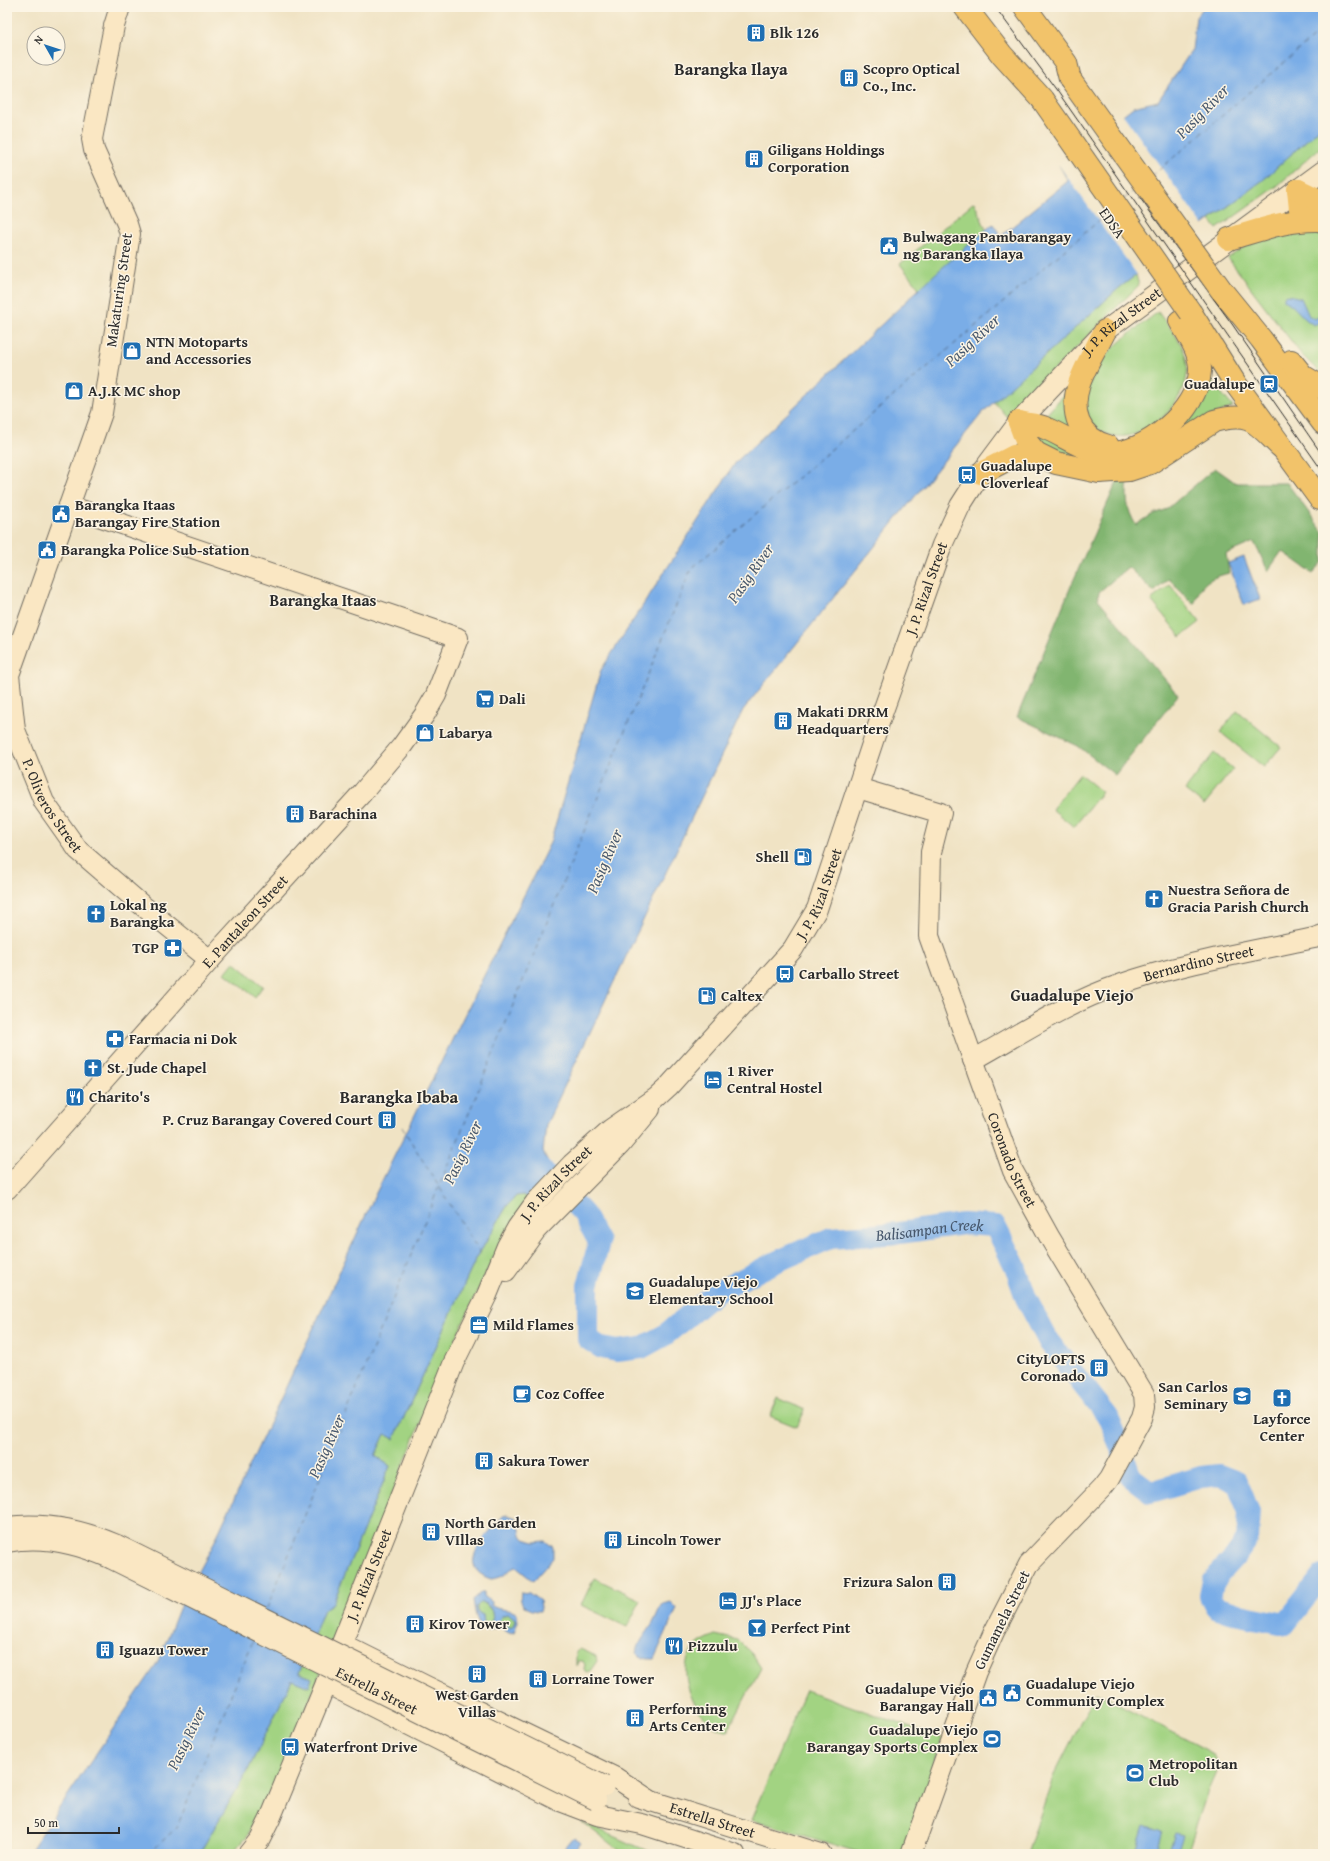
<svg xmlns="http://www.w3.org/2000/svg" width="1330" height="1861" viewBox="0 0 1330 1861" font-family="'Gentium Book Plus',serif">
	<style>
		.green { fill: #a2d382; stroke: #667f56 }
		.forest { fill: #81b570; stroke: #56704e }
		.water { fill: #7aade7; stroke: #526c89; fill-rule: evenodd }
		.pier { fill: #f0e3c4 }
		.lines { fill: none; stroke-linecap: round; stroke-linejoin: round }
		.river { stroke: #7aade7; stroke-width: 22 }
		.ferry { stroke: #47586d; stroke-width: 1; stroke-dasharray: 5 4; stroke-linecap: butt }
		.secondary-casing { stroke: #706b61; stroke-width: 22 }
		.highway-casing { stroke: #706b61; stroke-width: 24 }
		.secondary { stroke: #fae7c3; stroke-width: 20 }
		.highway { stroke: #f2c36a; stroke-width: 22 }
		.tram { stroke: #2b2b2b; stroke-width: 1 }
		.secondary-bridge-casing { stroke: #706b61; stroke-width: 22; stroke-linecap: butt }
		.highway-bridge-casing { stroke: #706b61; stroke-width: 24; stroke-linecap: butt }
		.secondary-bridge { stroke: #fae7c3; stroke-width: 20 }
		.highway-bridge { stroke: #f2c36a; stroke-width: 22 }
		.labels { text-anchor: middle; stroke-width: 3; stroke-linejoin: round; paint-order: stroke }
		.poi-label { font-size: 15px; font-weight: bold; fill: #2b2b2b; stroke: #fcf5e5; text-anchor: start }
		.street-label { font-size: 15px; fill: #2b2b2b; stroke: #fcf5e5 }
		.water-label { font-size: 16px; font-style: italic; fill: #47586d; stroke: #fcf5e5 }
		.neighbourhood-label { font-size: 16px; font-weight: bold; fill: #2b2b2b; stroke: #fcf5e5 }
		.quarter-label { font-size: 17px; font-weight: bold; fill: #2b2b2b; stroke: #fcf5e5 }
	</style>
	<rect width="100%" height="100%" fill="#fcf5e5"/>
	<filter id="ink" filterUnits="userSpaceOnUse"><feTurbulence type="fractalNoise" baseFrequency=".025" numOctaves="2"/><feDisplacementMap in="SourceGraphic" scale="8" xChannelSelector="R" yChannelSelector="G"/><feConvolveMatrix kernelMatrix="1 2 1 2 8 2 1 2 1" color-interpolation-filters="sRGB"/></filter>
	<filter id="wash" filterUnits="userSpaceOnUse"><feTurbulence type="fractalNoise" baseFrequency=".012" numOctaves="4" result="noise"/><feDisplacementMap in="SourceGraphic" scale="16" xChannelSelector="R" yChannelSelector="G"/><feGaussianBlur stdDeviation="0.9" result="paint"/><feColorMatrix in="noise" values="0 0 0 0 0 0 0 0 0 0 0 0 0 0 0 0 0 1.4 0 .05"/><feComposite in="paint" operator="in"/></filter>
	<g filter="url(#wash)">
		<rect width="100%" height="100%" fill="#f0e3c4"/>
		<g class="green">
			<path d="M1323,125V145L1276,187L1217,229L1210,220L1263,180Z"/>
			<path d="M974,202L988,234L921,291L900,264Z"/>
			<path d="M1323,230V376L1301,354L1228,258L1250,243L1279,231Z"/>
			<path d="M1136,275L1139,285L1007,417L994,402L1119,288Z"/>
			<path d="M1158,312C1168,326 1183,341 1186,359C1190,376 1184,390 1174,404C1157,428 1120,450 1094,426C1086,420 1082,410 1082,400C1083,395 1087,390 1088,386C1092,379 1095,370 1099,364C1113,344 1139,327 1158,312Z"/>
			<path d="M1207,376L1233,407L1200,420L1114,464L1041,450L1033,431L1122,458Z"/>
			<path d="M1073,384L1075,430L1040,422Z"/>
			<path d="M1170,585L1200,622L1181,637L1151,600Z"/>
			<path d="M1237,711L1281,747L1264,767L1220,732Z"/>
			<path d="M1214,753L1233,769L1204,805L1185,790Z"/>
			<path d="M1080,774L1102,792L1074,827L1052,809Z"/>
			<path d="M234,962L263,986L255,997L225,973Z"/>
			<path d="M523,1195L530,1199L493,1258L444,1364L279,1776L247,1836L231,1854H199L247,1772L292,1680L309,1686L311,1678L299,1673L324,1609L333,1603L390,1466L375,1456L385,1434L394,1439L475,1261L507,1206L516,1196Z"/>
			<path d="M778,1398L805,1410L797,1427L770,1416Z"/>
			<path d="M594,1578L641,1600L627,1627L581,1605Z"/>
			<path d="M483,1602L492,1611L493,1619L490,1624H484L483,1615L477,1612V1604Z"/>
			<path d="M506,1614L512,1615L515,1619L514,1624L511,1628L498,1622L500,1617Z"/>
			<path d="M715,1635L738,1640L752,1654L761,1668L727,1732C721,1729 713,1726 708,1721C690,1705 674,1663 698,1644C703,1640 709,1638 715,1635Z"/>
			<path d="M580,1649L596,1656L597,1661L590,1671L586,1672L584,1669L585,1664L582,1661H577L578,1665H576V1652Z"/>
			<path d="M806,1690L942,1739L905,1854H864L751,1819Z"/>
			<path d="M1096,1692L1214,1754L1218,1764L1217,1770L1207,1793L1187,1854H1027L1053,1777Z"/>
			<path d="M582,1822L652,1853L655,1854L652,1853L650,1854H624Z"/>
		</g>
		<path class="forest" d="M1215,468L1236,483H1287L1323,532V562L1313,573L1282,551L1268,571L1254,542L1226,554L1229,573C1206,579 1201,583 1194,605L1169,579L1154,592L1128,567L1099,592L1098,599L1178,695L1115,775L1078,746L1017,717L1071,586L1119,477L1128,479C1126,497 1126,509 1136,525L1153,514L1167,509Z"/>
		<g class="water">
			<path d="M1204,7H1323V125L1263,180L1119,288L983,412L743,710L546,1125L543,1152L552,1169L530,1199L523,1195L516,1196L507,1206L475,1261L394,1439L385,1434L375,1456L390,1466L338,1591L333,1603L324,1609L299,1673L312,1678L309,1687L292,1680L247,1772L199,1854H28L157,1664L179,1609L211,1549L376,1193L550,843L601,670L736,462L936,273L993,224L1001,236L1068,181L1059,165L1133,107L1158,101L1192,50L1196,17Z"/>
			<path d="M1289,295L1301,298L1309,316L1315,319L1323,314C1323,320 1319,323 1314,325C1302,319 1296,306 1284,300V296Z"/>
			<path d="M1244,557L1260,599L1244,605L1228,563Z"/>
			<path d="M507,1515L517,1518C521,1525 518,1533 524,1539L534,1542L545,1541L553,1547V1558L533,1581L516,1567C507,1569 507,1578 491,1579C452,1566 489,1533 503,1516Z"/>
			<path d="M481,1592H484V1596L491,1602V1605C500,1612 509,1607 517,1614L518,1622L514,1632L509,1633C495,1625 503,1626 488,1630C476,1626 475,1612 473,1601ZM481,1602C491,1604 496,1616 490,1624H484L483,1615L477,1612L476,1607ZM509,1614L515,1619L514,1624L511,1628L498,1621L503,1615Z"/>
			<path d="M521,1592L529,1593L540,1601L541,1607L540,1611C528,1611 518,1606 521,1592Z"/>
			<path d="M671,1602L677,1608L654,1659C646,1659 643,1659 637,1654C638,1641 647,1634 653,1623C657,1616 658,1610 663,1604Z"/>
			<path d="M1144,1825L1162,1831L1155,1854H1135Z"/>
			<path d="M1174,1833L1182,1835L1176,1854H1167Z"/>
			<path d="M574,1837L581,1843L573,1854H566L562,1851Z"/>
		</g>
		<path class="pier" d="M1122,113L1204,227L1138,276L1058,164Z"/>
		<g class="lines">
			<path class="river" id="s1" d="M540,1168L583,1213L599,1242L588,1286V1339L602,1348L617,1351L641,1348L665,1335L715,1293L778,1261L831,1238L899,1233L963,1224L995,1226L1015,1266L1026,1298L1049,1342L1108,1417L1119,1443L1131,1477L1151,1492L1201,1477L1219,1475L1237,1482L1249,1512L1247,1540L1234,1558L1213,1581L1210,1596L1216,1607L1239,1615L1285,1624L1323,1575"/>
			<g class="ferry">
				<path d="M1152,176L1323,29"/>
				<path d="M1124,199L1136,189"/>
				<path d="M402,1127L482,1256"/>
				<path d="M267,1608L691,569L1108,213"/>
				<path d="M149,1854L177,1827L253,1641"/>
			</g>
		</g>
	</g>
	<g filter="url(#ink)">
		<g class="lines">
			<g class="secondary-casing">
				<g id="secondary">
					<path id="s2" d="M120,7L114,26L92,139L94,150L127,224L130,234L102,413L9,675L15,730L44,802L78,850L143,906L210,960"/>
					<path id="s3" d="M858,788L941,813L931,852L929,936L1013,1171L1050,1238L1144,1394L1145,1407L1142,1418L1109,1479L1102,1488L1029,1564L994,1632L976,1672L911,1854"/>
					<path id="s4" d="M973,1060C1020,1034 1068,1002 1119,985C1182,963 1249,952 1314,938L1323,935"/>
					<path id="s5" d="M7,1189L210,960L363,792L402,746L425,714L436,695L458,638L69,506"/>
					<path d="M506,1271L536,1230L620,1145L650,1109"/>
					<path d="M7,1527C46,1522 82,1530 117,1545"/>
					<path d="M7,1542C42,1535 79,1544 110,1558"/>
					<path d="M342,1644L426,1686L616,1778L651,1801"/>
					<path d="M326,1683L560,1801L597,1815L642,1824L735,1854"/>
					<path id="s6" d="M638,1797L821,1854"/>
					<path id="s7" d="M248,1854L260,1839L270,1819L326,1683L454,1362L487,1295L507,1246L517,1228L535,1203L572,1164L611,1129L656,1098L668,1087L793,949L817,909L883,711L942,545L960,506L981,473L1019,422L1105,331L1323,171"/>
				</g>
			</g>
			<g class="highway-casing">
				<g id="highway">
					<path d="M965,7L1002,55L1042,99"/>
					<path d="M1025,7L1066,63L1070,79"/>
					<path d="M1298,190L1300,209L1309,216L1322,221"/>
					<path d="M1298,190L1323,202"/>
					<path d="M1229,239C1260,230 1288,219 1320,220"/>
					<path d="M1222,291L1261,339L1323,423"/>
					<path d="M1191,313L1235,383L1320,499"/>
					<path d="M1105,331C1096,349 1085,366 1079,384C1070,412 1078,438 1108,446"/>
					<path d="M1291,361L1303,376L1323,388"/>
					<path d="M1019,422L1026,441L1036,453L1056,463L1099,472L1129,470L1150,463L1214,421C1250,411 1255,422 1280,446"/>
					<path d="M1019,422C1027,424 1035,424 1043,427C1065,436 1083,451 1107,453C1146,455 1198,410 1200,371C1201,353 1188,335 1180,321"/>
					<path d="M981,473L1014,456L1036,453"/>
				</g>
			</g>
			<use href="#secondary" class="secondary"/>
			<use href="#highway" class="highway"/>
			<g class="tram">
				<path d="M995,7L1058,92L1323,472"/>
				<path d="M1140,198L1232,324L1323,456"/>
			</g>
			<g class="secondary-bridge-casing">
				<g id="secondary-bridge">
					<path d="M117,1545L604,1786"/>
					<path id="s8" d="M110,1558L596,1800"/>
				</g>
			</g>
			<g class="highway-bridge-casing">
				<g id="highway-bridge">
					<path d="M1070,79L1222,291"/>
					<path d="M1042,99L1191,313"/>
				</g>
			</g>
			<use href="#secondary-bridge" class="secondary-bridge"/>
			<use href="#highway-bridge" class="highway-bridge"/>
		</g>
	</g>
	<defs>
		<g id="building-square" transform="scale(1)"><rect x="-9" y="-9" width="18" height="18" rx="4" fill="#1f6fb2" stroke="#fcf5e5"/><path d="M-4-6H4V6H1V3H-1V6H-4ZM-2.5-4.3h1.7v1.8h-1.7ZM.8-4.3h1.7v1.8H.8ZM-2.5-1h1.7V.8h-1.7ZM.8-1h1.7V.8H.8Z" fill="#fff"/></g>
		<g id="civic-square" transform="scale(1)"><rect x="-9" y="-9" width="18" height="18" rx="4" fill="#1f6fb2" stroke="#fcf5e5"/><path d="M-.6-6.5H3V-4.5H.6V-3L4-1V1h2V6H-6V1h2V-1L-.6-3ZM-1.2 2.5V6h2.4V2.5Z" fill="#fff"/></g>
		<g id="shop-square" transform="scale(1)"><rect x="-9" y="-9" width="18" height="18" rx="4" fill="#1f6fb2" stroke="#fcf5e5"/><path d="M-5-2.5h2.3a2.7 3.5 0 0 1 5.4 0H5L5.5 6h-11ZM-1.5-2.5h3a1.5 2.3 0 0 0-3 0Z" fill="#fff"/></g>
		<g id="station-square" transform="scale(1)"><rect x="-9" y="-9" width="18" height="18" rx="4" fill="#1f6fb2" stroke="#fcf5e5"/><path d="M-3-6H3Q5-6 5-4V2Q5 4 3 4L4.5 6H3L1.5 4h-3L-3 6H-4.5L-3 4Q-5 4-5 2V-4Q-5-6-3-6ZM-3.5-4v3h7v-3ZM-3.5 1v1.5H-2V1ZM2 1v1.5H3.5V1Z" fill="#fff"/></g>
		<g id="bus-square" transform="scale(1)"><rect x="-9" y="-9" width="18" height="18" rx="4" fill="#1f6fb2" stroke="#fcf5e5"/><path d="M-5-6H5V4H4V6H2V4H-2V6H-4V4H-5ZM-3.5-4V0h7V-4ZM-3.5 1.2v1.5H-2V1.2ZM2 1.2v1.5H3.5V1.2Z" fill="#fff"/></g>
		<g id="supermarket-square" transform="scale(1)"><rect x="-9" y="-9" width="18" height="18" rx="4" fill="#1f6fb2" stroke="#fcf5e5"/><path d="M-6-5.5h2.5l.6 2H6L4.5 2H-2.5L-4.4-4H-6ZM-1.5 3.2a1.3 1.3 0 1 0 .1 0ZM3 3.2a1.3 1.3 0 1 0 .1 0Z" fill="#fff"/></g>
		<g id="fuel-square" transform="scale(1)"><rect x="-9" y="-9" width="18" height="18" rx="4" fill="#1f6fb2" stroke="#fcf5e5"/><path d="M-5.5-6h7V0h2V4h1.3V-2.5L3-4.5l.8-.8L6-3V5H2.5V1h-1V6h-7ZM-4.2-4.7v3.2H.2V-4.7Z" fill="#fff"/></g>
		<g id="church-square" transform="scale(1)"><rect x="-9" y="-9" width="18" height="18" rx="4" fill="#1f6fb2" stroke="#fcf5e5"/><path d="M-1.2-6h2.4v3.5h3.3v2.4h-3.3V6h-2.4V-.1h-3.3v-2.4h3.3Z" fill="#fff"/></g>
		<g id="pharmacy-square" transform="scale(1)"><rect x="-9" y="-9" width="18" height="18" rx="4" fill="#1f6fb2" stroke="#fcf5e5"/><path d="M-2-6h4v4h4v4h-4v4h-4v-4h-4v-4h4Z" fill="#fff"/></g>
		<g id="hotel-square" transform="scale(1)"><rect x="-9" y="-9" width="18" height="18" rx="4" fill="#1f6fb2" stroke="#fcf5e5"/><path d="M-6-4.5h1.5V1H6V5H4.5V3h-9V5H-6ZM-4 0a1.8 1.8 0 1 1 3.6 0ZM.5 0V-2.5h3Q6-2.5 6 0Z" fill="#fff"/></g>
		<g id="restaurant-square" transform="scale(1)"><rect x="-9" y="-9" width="18" height="18" rx="4" fill="#1f6fb2" stroke="#fcf5e5"/><path d="M-5-6h1v4h1v-4h1v4h1v-4h1v5L-1.5 .5V6h-2V.5L-5-1ZM5-6V6H3V1.5H1.5Q1.5-4 5-6Z" fill="#fff"/></g>
		<g id="school-square" transform="scale(1)"><rect x="-9" y="-9" width="18" height="18" rx="4" fill="#1f6fb2" stroke="#fcf5e5"/><path d="M0-5L7-2L0 1L-7-2ZM-4 1L0 2.5L4 1V4Q0 6-4 4Z" fill="#fff"/></g>
		<g id="office-square" transform="scale(1)"><rect x="-9" y="-9" width="18" height="18" rx="4" fill="#1f6fb2" stroke="#fcf5e5"/><path d="M-6-3h4V-5.5h4V-3h4V5H-6ZM-1-4.5V-3h2v-1.5ZM-6 0V1H6V0Z" fill="#fff"/></g>
		<g id="cafe-square" transform="scale(1)"><rect x="-9" y="-9" width="18" height="18" rx="4" fill="#1f6fb2" stroke="#fcf5e5"/><path d="M-5.5-4.5H6V0H3Q3 3.5 0 3.5H-2.5Q-5.5 3.5-5.5 0ZM3-3.2v2h1.7v-2ZM-6 4.5H4V6H-6Z" fill="#fff"/></g>
		<g id="university-square" transform="scale(1)"><rect x="-9" y="-9" width="18" height="18" rx="4" fill="#1f6fb2" stroke="#fcf5e5"/><path d="M0-5L7-2L0 1L-7-2ZM-4 1L0 2.5L4 1V4Q0 6-4 4Z" fill="#fff"/></g>
		<g id="bar-square" transform="scale(1)"><rect x="-9" y="-9" width="18" height="18" rx="4" fill="#1f6fb2" stroke="#fcf5e5"/><path d="M-6-5H6L.8 .8V4.5H3.5V6h-7V4.5H-.8V.8Z" fill="#fff"/></g>
		<g id="stadium-square" transform="scale(1)"><rect x="-9" y="-9" width="18" height="18" rx="4" fill="#1f6fb2" stroke="#fcf5e5"/><path d="M0-5a6.5 5 0 1 0 0 10a6.5 5 0 1 0 0-10ZM-3.5-1.8h7v3.6h-7Z" fill="#fff"/></g>
	</defs>
	<g fill-rule="evenodd">
		<use href="#building-square" x="756" y="33"/>
		<use href="#building-square" x="849" y="78"/>
		<use href="#building-square" x="754" y="159"/>
		<use href="#civic-square" x="889" y="246"/>
		<use href="#shop-square" x="132" y="351"/>
		<use href="#station-square" x="1269" y="384"/>
		<use href="#shop-square" x="74" y="391"/>
		<use href="#bus-square" x="967" y="475"/>
		<use href="#civic-square" x="61" y="514"/>
		<use href="#civic-square" x="47" y="550"/>
		<use href="#supermarket-square" x="485" y="699"/>
		<use href="#building-square" x="783" y="721"/>
		<use href="#shop-square" x="425" y="733"/>
		<use href="#building-square" x="295" y="814"/>
		<use href="#fuel-square" x="803" y="857"/>
		<use href="#church-square" x="1154" y="899"/>
		<use href="#church-square" x="96" y="914"/>
		<use href="#pharmacy-square" x="173" y="948"/>
		<use href="#bus-square" x="785" y="974"/>
		<use href="#fuel-square" x="707" y="996"/>
		<use href="#pharmacy-square" x="115" y="1039"/>
		<use href="#church-square" x="93" y="1068"/>
		<use href="#hotel-square" x="713" y="1080"/>
		<use href="#restaurant-square" x="75" y="1097"/>
		<use href="#building-square" x="387" y="1120"/>
		<use href="#school-square" x="635" y="1291"/>
		<use href="#office-square" x="479" y="1325"/>
		<use href="#building-square" x="1099" y="1368"/>
		<use href="#cafe-square" x="522" y="1394"/>
		<use href="#university-square" x="1242" y="1396"/>
		<use href="#church-square" x="1282" y="1398"/>
		<use href="#building-square" x="484" y="1461"/>
		<use href="#building-square" x="431" y="1532"/>
		<use href="#building-square" x="613" y="1540"/>
		<use href="#building-square" x="947" y="1582"/>
		<use href="#hotel-square" x="728" y="1601"/>
		<use href="#building-square" x="415" y="1624"/>
		<use href="#bar-square" x="757" y="1628"/>
		<use href="#restaurant-square" x="674" y="1646"/>
		<use href="#building-square" x="105" y="1650"/>
		<use href="#building-square" x="477" y="1674"/>
		<use href="#building-square" x="538" y="1679"/>
		<use href="#civic-square" x="1012" y="1693"/>
		<use href="#civic-square" x="988" y="1698"/>
		<use href="#building-square" x="635" y="1718"/>
		<use href="#stadium-square" x="992" y="1739"/>
		<use href="#bus-square" x="290" y="1747"/>
		<use href="#stadium-square" x="1135" y="1773"/>
	</g>
	<g class="labels">
		<g class="poi-label">
			<text x="770" y="38">Blk 126</text>
			<text x="863" y="74">Scopro Optical<tspan x="863" dy="17">Co., Inc.</tspan></text>
			<text x="768" y="155">Giligans Holdings<tspan x="768" dy="17">Corporation</tspan></text>
			<text x="903" y="242">Bulwagang Pambarangay<tspan x="903" dy="17">ng Barangka Ilaya</tspan></text>
			<text x="146" y="347">NTN Motoparts<tspan x="146" dy="17">and Accessories</tspan></text>
			<text x="1255" y="389" text-anchor="end">Guadalupe</text>
			<text x="88" y="396">A.J.K MC shop</text>
			<text x="981" y="471">Guadalupe<tspan x="981" dy="17">Cloverleaf</tspan></text>
			<text x="75" y="510">Barangka Itaas<tspan x="75" dy="17">Barangay Fire Station</tspan></text>
			<text x="61" y="555">Barangka Police Sub-station</text>
			<text x="499" y="704">Dali</text>
			<text x="797" y="717">Makati DRRM<tspan x="797" dy="17">Headquarters</tspan></text>
			<text x="439" y="738">Labarya</text>
			<text x="309" y="819">Barachina</text>
			<text x="789" y="862" text-anchor="end">Shell</text>
			<text x="1168" y="895">Nuestra Señora de<tspan x="1168" dy="17">Gracia Parish Church</tspan></text>
			<text x="110" y="910">Lokal ng<tspan x="110" dy="17">Barangka</tspan></text>
			<text x="159" y="953" text-anchor="end">TGP</text>
			<text x="799" y="979">Carballo Street</text>
			<text x="721" y="1001">Caltex</text>
			<text x="129" y="1044">Farmacia ni Dok</text>
			<text x="107" y="1073">St. Jude Chapel</text>
			<text x="727" y="1076">1 River<tspan x="727" dy="17">Central Hostel</tspan></text>
			<text x="89" y="1102">Charito's</text>
			<text x="373" y="1125" text-anchor="end">P. Cruz Barangay Covered Court</text>
			<text x="649" y="1287">Guadalupe Viejo<tspan x="649" dy="17">Elementary School</tspan></text>
			<text x="493" y="1330">Mild Flames</text>
			<text x="1085" y="1364" text-anchor="end">CityLOFTS<tspan x="1085" dy="17">Coronado</tspan></text>
			<text x="1228" y="1392" text-anchor="end">San Carlos<tspan x="1228" dy="17">Seminary</tspan></text>
			<text x="536" y="1399">Coz Coffee</text>
			<text x="1282" y="1424" text-anchor="middle">Layforce<tspan x="1282" dy="17">Center</tspan></text>
			<text x="498" y="1466">Sakura Tower</text>
			<text x="445" y="1528">North Garden<tspan x="445" dy="17">VIllas</tspan></text>
			<text x="627" y="1545">Lincoln Tower</text>
			<text x="933" y="1587" text-anchor="end">Frizura Salon</text>
			<text x="742" y="1606">JJ's Place</text>
			<text x="429" y="1629">Kirov Tower</text>
			<text x="771" y="1633">Perfect Pint</text>
			<text x="688" y="1651">Pizzulu</text>
			<text x="119" y="1655">Iguazu Tower</text>
			<text x="552" y="1684">Lorraine Tower</text>
			<text x="1026" y="1689">Guadalupe Viejo<tspan x="1026" dy="17">Community Complex</tspan></text>
			<text x="974" y="1694" text-anchor="end">Guadalupe Viejo<tspan x="974" dy="17">Barangay Hall</tspan></text>
			<text x="477" y="1700" text-anchor="middle">West Garden<tspan x="477" dy="17">Villas</tspan></text>
			<text x="649" y="1714">Performing<tspan x="649" dy="17">Arts Center</tspan></text>
			<text x="978" y="1735" text-anchor="end">Guadalupe Viejo<tspan x="978" dy="17">Barangay Sports Complex</tspan></text>
			<text x="304" y="1752">Waterfront Drive</text>
			<text x="1149" y="1769">Metropolitan<tspan x="1149" dy="17">Club</tspan></text>
		</g>
		<g class="street-label">
			<text transform="translate(1112 223) rotate(55)" y="5">EDSA</text>
			<text transform="translate(119 290) rotate(-82)" y="5">Makaturing Street</text>
			<text dy="5" stroke="none"><textPath href="#s7" startOffset="1798">J. P. Rizal Street</textPath></text>
			<text dy="5" stroke="none"><textPath href="#s7" startOffset="1462">J. P. Rizal Street</textPath></text>
			<text dy="5" stroke="none"><textPath href="#s2" startOffset="837">P. Oliveros Street</textPath></text>
			<text dy="5" stroke="none"><textPath href="#s7" startOffset="1138">J. P. Rizal Street</textPath></text>
			<text dy="5" stroke="none"><textPath href="#s5" startOffset="358">E. Pantaleon Street</textPath></text>
			<text dy="5" stroke="none"><textPath href="#s4" startOffset="247">Bernardino Street</textPath></text>
			<text dy="5" stroke="none"><textPath href="#s3" startOffset="450">Coronado Street</textPath></text>
			<text dy="5" stroke="none"><textPath href="#s7" startOffset="742">J. P. Rizal Street</textPath></text>
			<text dy="5" stroke="none"><textPath href="#s7" startOffset="305">J. P. Rizal Street</textPath></text>
			<text transform="translate(1002 1620) rotate(-64)" y="5">Gumamela Street</text>
			<text dy="5" stroke="none"><textPath href="#s8" startOffset="298">Estrella Street</textPath></text>
			<text dy="5" stroke="none"><textPath href="#s6" startOffset="78">Estrella Street</textPath></text>
		</g>
		<g class="water-label">
			<text transform="translate(1202 111) rotate(-46)" y="6">Pasig River</text>
			<text transform="translate(972 340) rotate(-43)" y="6">Pasig River</text>
			<text transform="translate(750 573) rotate(-55)" y="6">Pasig River</text>
			<text transform="translate(604 861) rotate(-67)" y="6">Pasig River</text>
			<text transform="translate(462 1152) rotate(-64)" y="6">Pasig River</text>
			<text dy="6" stroke="none"><textPath href="#s1" startOffset="570">Balisampan Creek</textPath></text>
			<text transform="translate(326 1446) rotate(-66)" y="6">Pasig River</text>
			<text transform="translate(186 1738) rotate(-64)" y="6">Pasig River</text>
		</g>
		<g class="neighbourhood-label">
			<text x="323" y="606">Barangka Itaas</text>
		</g>
		<g class="quarter-label">
			<text x="731" y="75">Barangka Ilaya</text>
			<text x="1072" y="1001">Guadalupe Viejo</text>
			<text x="399" y="1103">Barangka Ibaba</text>
		</g>
	</g>
	<rect width="1330" height="1861" fill="none" stroke="#fcf5e5" stroke-width="24"/>
	<g transform="translate(46 46) rotate(309)"><circle r="19" fill="#fcf5e5" stroke="#a8a49b"/>
	<path d="M0-3L7 15L0 10L-7 15Z" fill="#1f6fb2"/>
	<text y="-6" font-size="11" font-weight="bold" text-anchor="middle" fill="#2b2b2b">N</text>
	</g>
	<path d="M28 1827v6h91v-6" fill="none" stroke="#2b2b2b" stroke-width="2"/>
	<text x="34" y="1827" font-size="12" fill="#2b2b2b" stroke="#fcf5e5" stroke-width="3" paint-order="stroke">50 m</text>
</svg>
